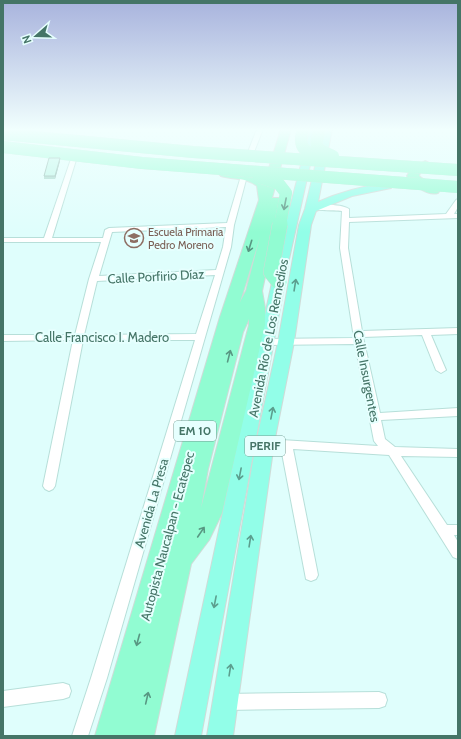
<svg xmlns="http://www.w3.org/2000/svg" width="461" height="739" viewBox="0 0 461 739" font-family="Cabin,sans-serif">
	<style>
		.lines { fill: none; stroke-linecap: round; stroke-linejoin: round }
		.minor-casing { stroke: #b7dfd9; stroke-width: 2 }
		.trunk-casing { stroke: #cfdbd7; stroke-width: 2 }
		.motorway-casing { stroke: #cfdbd7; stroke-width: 2 }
		.minor { fill: #fff; fill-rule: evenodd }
		.trunk { fill: #92fee8; fill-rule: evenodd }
		.motorway { fill: #91fcd2; fill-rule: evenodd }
		.motorway-bridge-far1-casing { stroke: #cfdbd7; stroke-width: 12; stroke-linecap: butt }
		.motorway-bridge-casing { stroke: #cfdbd7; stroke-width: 16; stroke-linecap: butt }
		.motorway-bridge-far1 { stroke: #91fcd2; stroke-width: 12 }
		.motorway-bridge { stroke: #91fcd2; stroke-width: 15 }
		.wall { fill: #9cd3c4 }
		.shaded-wall { fill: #7faca0 }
		.building { fill: #b5f5e4; stroke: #7faca0 }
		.oneway { stroke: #589782 }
		.oneway2 { stroke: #5c9e8e }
		.labels { text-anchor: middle; stroke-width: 4; stroke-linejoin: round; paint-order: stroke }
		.far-education-label { font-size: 11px; fill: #785e54; stroke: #e6fffe; text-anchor: start }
		.shield { fill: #e6fffe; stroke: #759e94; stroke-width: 1 }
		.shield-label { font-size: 12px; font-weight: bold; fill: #457567 }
		.street-label { font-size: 13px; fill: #457567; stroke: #e6fffe }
	</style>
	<rect width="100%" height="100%" fill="#dffefc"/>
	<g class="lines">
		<g class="minor-casing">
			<g id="minor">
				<path d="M257,129H263L254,152L249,153L248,152Z"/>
				<path d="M71,159L76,160L52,238H103L105,230L109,228L227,223L241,176L244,174L247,176L234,225L231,247L107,678L88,736H72L91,678L195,340H83L55,486L53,489L49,491L45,489L43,486L73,340L3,341V335H75L89,279L101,242H3V238H44ZM226,227L223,247L216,270L99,276L112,232ZM215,275L196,334L84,335L97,281Z"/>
				<path d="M458,199V207L454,214H458V218L349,222L348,248L362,331L458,328V334L431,335L446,370L441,373L436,370L422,335L363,337L380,413L458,408V416L381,420L385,439L395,447L458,449V457L401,456L447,525H458V535H454L458,542V559L453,557L389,455L293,449L318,575L316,579L311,581L306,579L281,448L261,446L259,443L261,440L265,439L378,446L374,441L355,344L267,345L262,342L267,339L354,338L340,248L342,211C334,210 314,211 309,208C316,203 342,204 349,209V218L446,214L456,200Z"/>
				<path d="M63,683L69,685L71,691L69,697L63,699L3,707V691Z"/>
				<path d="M379,692L385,694L387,700L385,706L379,708L225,710L219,708L217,702L219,696L225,694Z"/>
			</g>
		</g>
		<g class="trunk-casing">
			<g id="trunk">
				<path d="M310,129H318L289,259L201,736H175L277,259Z"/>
				<path d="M324,129H332L318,202C340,192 363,186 387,183L392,186L391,188L352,196L316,211L311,225L294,342L274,443L233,736H207L256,443L278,342L299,225L305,209Z"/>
			</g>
		</g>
		<g class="motorway-casing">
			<g id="motorway">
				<path d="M281,129H291L272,198H279L281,201L262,291L265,308V325L222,513L209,540L191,564L154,736H95L220,317L259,200L257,186C246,177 234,180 221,176L219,174L221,172C234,168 254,173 265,181ZM260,237L246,291L240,302ZM249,319V325L201,508L208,469L243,332Z"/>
				<path d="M425,161L431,164L420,173L419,176C425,182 435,183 440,190L438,193C426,196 414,185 407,176L411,169Z"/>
			</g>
		</g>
		<use href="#minor" class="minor"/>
		<use href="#trunk" class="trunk"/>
		<use href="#motorway" class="motorway"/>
		<g class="motorway-bridge-far1-casing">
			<g id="motorway-bridge-far1">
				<path d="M303,129C297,148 305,153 323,157"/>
				<path d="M320,129C314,147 315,149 333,156"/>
				<path d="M3,134L193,152L458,170"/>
				<path d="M3,147L142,163L458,187"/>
				<path d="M259,177L279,184L286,193L280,225"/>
			</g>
		</g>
		<g class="motorway-bridge-casing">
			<path id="motorway-bridge" d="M279,282L271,272L280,224"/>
		</g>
		<use href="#motorway-bridge-far1" class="motorway-bridge-far1"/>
		<use href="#motorway-bridge" class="motorway-bridge"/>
	</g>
	<path class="wall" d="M60,158V161L55,179H44V176Z"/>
	<path class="shaded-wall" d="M60,158V161L55,179V176Z"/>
	<path class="building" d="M49,158H60L55,176H44Z"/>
	<defs><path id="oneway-shaft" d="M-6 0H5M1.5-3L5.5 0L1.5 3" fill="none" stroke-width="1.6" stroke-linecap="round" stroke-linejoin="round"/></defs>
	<g class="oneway">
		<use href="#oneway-shaft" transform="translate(285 204) rotate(101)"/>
		<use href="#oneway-shaft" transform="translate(250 246) rotate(107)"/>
		<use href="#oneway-shaft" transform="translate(229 356) rotate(-76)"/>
		<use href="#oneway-shaft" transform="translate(201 532) rotate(-56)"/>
		<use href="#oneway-shaft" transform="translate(138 640) rotate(105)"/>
		<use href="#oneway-shaft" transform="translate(147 698) rotate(-77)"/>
	</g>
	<g class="oneway2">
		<use href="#oneway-shaft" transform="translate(295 285) rotate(-81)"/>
		<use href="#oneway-shaft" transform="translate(272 413) rotate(-79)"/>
		<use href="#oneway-shaft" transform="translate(240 474) rotate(101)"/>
		<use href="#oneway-shaft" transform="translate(250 541) rotate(-81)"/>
		<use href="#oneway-shaft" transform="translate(215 602) rotate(101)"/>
		<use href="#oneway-shaft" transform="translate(230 670) rotate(-81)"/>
	</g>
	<linearGradient id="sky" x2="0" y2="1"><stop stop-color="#a8b3dd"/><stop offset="0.56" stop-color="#f1fffe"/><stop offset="1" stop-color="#f1fffe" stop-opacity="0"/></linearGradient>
	<rect width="461" height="232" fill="url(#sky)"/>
	<defs>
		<g id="school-ring" transform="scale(1)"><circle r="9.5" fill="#e6fffe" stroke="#8d6e63" stroke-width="1.5"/><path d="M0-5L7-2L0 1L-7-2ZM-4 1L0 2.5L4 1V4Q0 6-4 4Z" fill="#8d6e63"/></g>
	</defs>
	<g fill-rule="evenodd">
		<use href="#school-ring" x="134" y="238"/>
	</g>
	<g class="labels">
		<g class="far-education-label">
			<text x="148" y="236">Escuela Primaria<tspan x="148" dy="13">Pedro Moreno</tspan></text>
		</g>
		<g class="shield">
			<rect x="174" y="421" width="42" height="20" rx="3"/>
			<rect x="245" y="436" width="40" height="20" rx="3"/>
		</g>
		<g class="shield-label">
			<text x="195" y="435">EM 10</text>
			<text x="265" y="450">PERIF</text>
		</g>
		<g class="street-label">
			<text transform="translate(156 276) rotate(-3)" y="5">Calle Porfirio Díaz</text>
			<text x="102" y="342">Calle Francisco I. Madero</text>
			<text transform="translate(268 338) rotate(-79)" y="5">Avenida Río de Los Remedios</text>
			<text transform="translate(367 376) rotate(79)" y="5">Calle Insurgentes</text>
			<text transform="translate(151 503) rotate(-74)" y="5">Avenida La Presa</text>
			<text transform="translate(167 536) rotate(-75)" y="5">Autopista Naucalpan - Ecatepec</text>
		</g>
	</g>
	<rect width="461" height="739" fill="none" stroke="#457567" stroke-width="8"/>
	<g transform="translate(36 36) rotate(250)" stroke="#e6fffe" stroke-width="3" paint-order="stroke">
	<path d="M0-3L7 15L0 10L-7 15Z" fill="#457567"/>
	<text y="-6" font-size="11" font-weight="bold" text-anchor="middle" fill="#457567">N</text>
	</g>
</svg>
